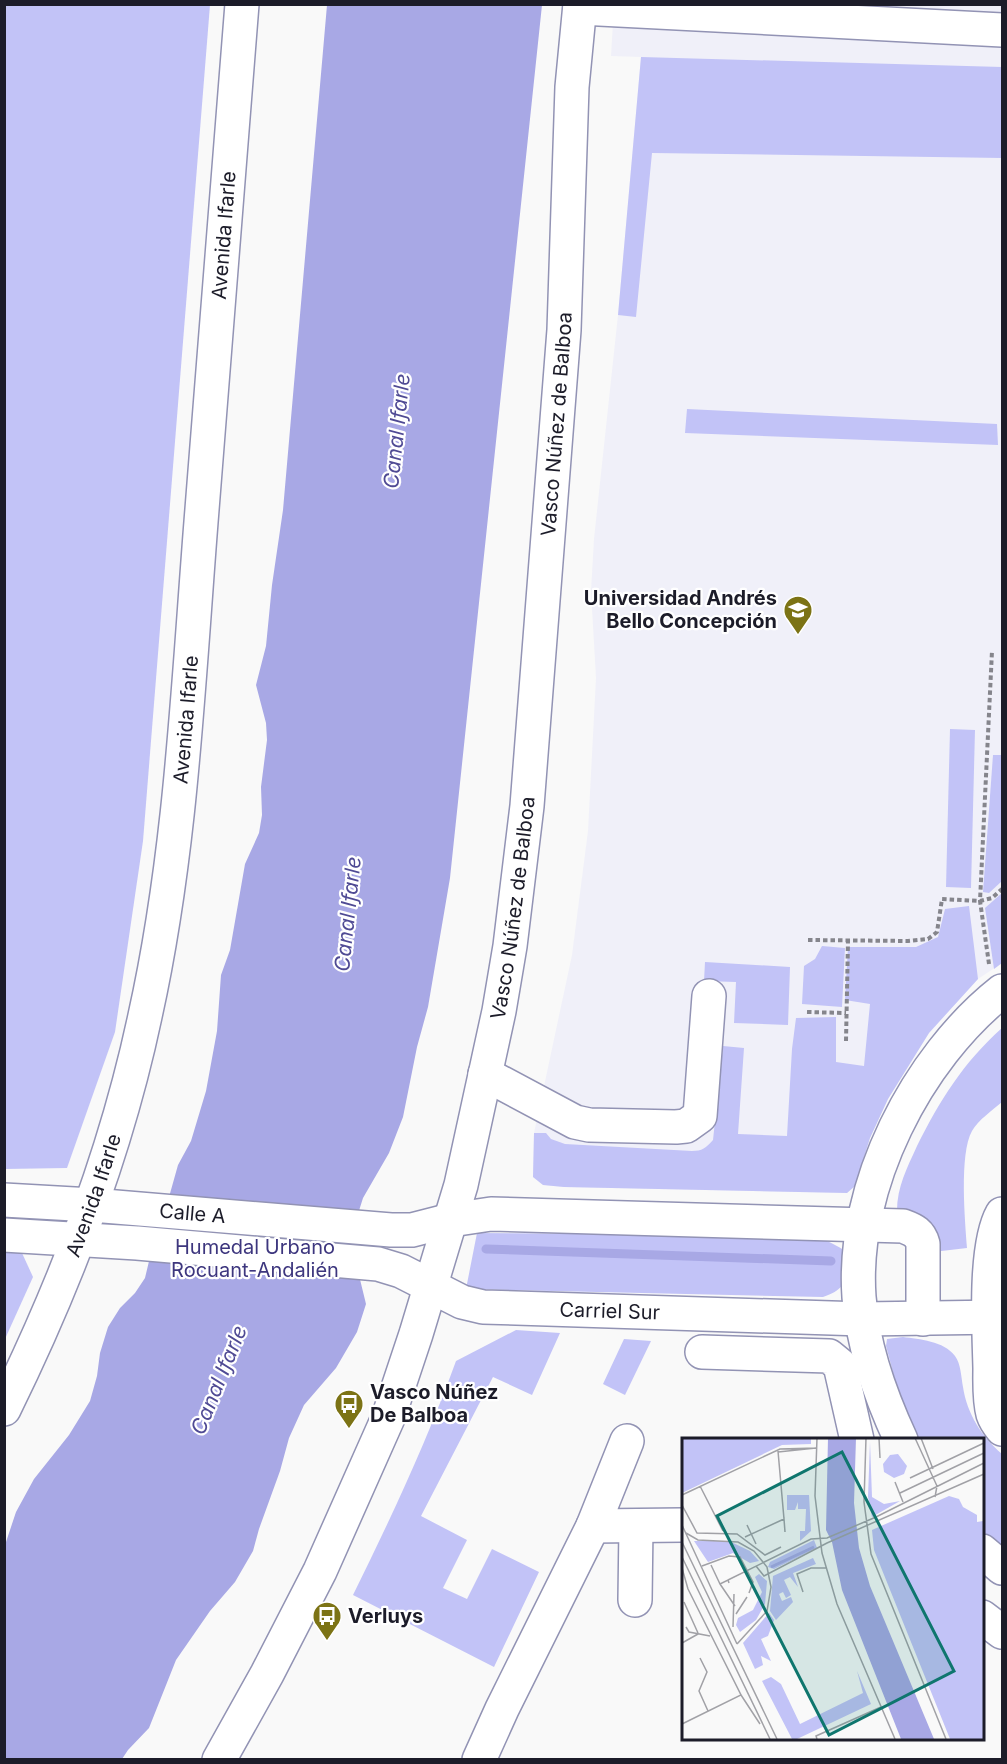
<svg xmlns="http://www.w3.org/2000/svg" width="1007" height="1764" viewBox="0 0 1007 1764" font-family="Inter,sans-serif">
	<style>
		.built { fill: #f0f0f9 }
		.green { fill: #c2c3f7 }
		.water { fill: #a8a8e5 }
		.lines { fill: none; stroke-linecap: round; stroke-linejoin: round }
		.stream { stroke: #a8a8e5; stroke-width: 9 }
		.minor-casing { stroke: #9293b4; stroke-width: 36 }
		.path { stroke: #85858c; stroke-width: 4; stroke-dasharray: 4.5 3; stroke-linecap: butt }
		.minor { stroke: #fff; stroke-width: 33 }
		.labels { text-anchor: middle; stroke-width: 4.5; stroke-linejoin: round; paint-order: stroke }
		.street-label { font-size: 20px; fill: #1c1c29; stroke: #fff }
		.poi-label { font-size: 20px; font-weight: bold; fill: #1c1c29; stroke: #fff; text-anchor: start }
		.park-label { font-size: 20px; fill: #3d367e; stroke: #fff }
		.water-label { font-size: 21px; font-style: italic; fill: #4f4a94; stroke: #fff }
		.inset-river { fill: none; stroke: #a8a8e5; stroke-width: 3 }
		.inset-road { fill: none; stroke: #a1a1a6; stroke-width: 1.5 }
		.view { fill: #0f766e; fill-opacity: 0.15; stroke: #0f766e; stroke-width: 3 }
		.inset-edge { fill: none; stroke: #1c1c29; stroke-width: 3 }
	</style>
	<rect width="100%" height="100%" fill="#f9f9f9"/>
	<path class="built" d="M614,5H1002V963L978,979L929,1033L888,1099L870,1138L855,1186L847,1193L564,1187L543,1185L533,1177L534,1133L572,955L588,831L596,678L591,591L594,539L618,315L641,57L611,56Z"/>
	<g class="green">
		<path d="M4,5H210L143,841L115,1032L67,1168L5,1169Z"/>
		<path d="M641,57L1002,67V158L652,153L636,317L618,315Z"/>
		<path d="M687,409L997,424L998,445L685,433Z"/>
		<path d="M950,729L975,730L971,888L946,887Z"/>
		<path d="M993,755H1002V881L989,893L983,892Z"/>
		<path d="M1002,893V963L994,969L985,908Z"/>
		<path d="M969,906L978,979L929,1033L888,1099L870,1138L855,1186L847,1193L564,1187L543,1185L533,1177L534,1133H546L551,1139L565,1144L692,1151C702,1151 706,1148 713,1140L723,1046L744,1048L738,1134L787,1136L792,1049L796,1018L836,1017V1062L864,1066L870,1004L845,1000L848,947H916L938,937L945,909Z"/>
		<path d="M822,946L845,948L842,1007L802,1004L804,966L815,959Z"/>
		<path d="M705,962L790,967L788,1025L734,1023L736,982L704,981Z"/>
		<path d="M1002,1028V1102C993,1110 978,1120 972,1131C959,1154 965,1221 967,1248L933,1252L897,1211C897,1187 907,1168 917,1146C940,1100 963,1063 1002,1028Z"/>
		<path d="M477,1233L805,1235C821,1238 832,1242 845,1251C847,1276 850,1288 823,1297L466,1289Z"/>
		<path d="M5,1252L22,1253L33,1277L5,1339Z"/>
		<path d="M516,1330L560,1333L532,1395L493,1377L421,1516L467,1540L443,1588L467,1599L492,1549L539,1572L494,1667L353,1595C391,1518 427,1441 456,1361Z"/>
		<path d="M903,1337C919,1339 944,1341 955,1356C961,1364 961,1377 963,1387C967,1414 982,1437 1002,1454V1549L982,1530V1440H917L902,1406L886,1346L887,1339Z"/>
		<path d="M624,1339L651,1341L625,1395L603,1384Z"/>
	</g>
	<path class="water" d="M327,5H542L450,878L428,1007L417,1047L403,1117L389,1153L363,1198L357,1217L355,1239L356,1263L366,1304L357,1332L336,1368L304,1405L289,1438L280,1471L259,1529L253,1551L235,1582L210,1611L176,1660L149,1728L128,1750L122,1759L5,1760L4,1548L16,1512L34,1479L69,1435L90,1401L97,1376L100,1353L108,1327L120,1308L135,1293L145,1278L155,1236L162,1222L178,1165L191,1141L206,1091L217,1031L221,975L230,950L245,864L259,833L262,815L261,787L267,740L266,723L256,685L266,646L272,585L283,510Z"/>
	<g class="lines">
		<path class="stream" d="M486,1249L831,1261"/>
		<g class="minor-casing">
			<g id="minor">
				<path d="M580,8L1002,30"/>
				<path d="M485,1074L575,1122L589,1125L676,1127L686,1126L700,1116L709,996"/>
				<path id="s1" d="M4,1200L92,1205L391,1230H412L451,1220L491,1214L903,1226C914,1230 920,1233 923,1244V1319"/>
				<path d="M1002,1214C984,1246 989,1330 990,1368C990,1383 989,1399 993,1414C995,1420 998,1424 1002,1429"/>
				<path id="s2" d="M4,1235L137,1243L378,1264L401,1271L462,1302L483,1307L862,1319L1002,1317"/>
				<path d="M702,1352L829,1356L840,1365L857,1440"/>
				<path id="s3" d="M4,1409C66,1283 116,1153 145,1016C181,854 188,687 201,522C215,350 228,177 242,4"/>
				<path d="M901,1440C880,1395 863,1347 859,1297C851,1186 917,1058 1002,991"/>
				<path d="M627,1441L593,1526L683,1525"/>
				<path d="M982,1551L1002,1568"/>
				<path d="M635,1600L636,1526"/>
				<path d="M982,1617L1002,1632"/>
				<path id="s4" d="M219,1760L267,1674L320,1571L388,1418L416,1334L461,1185L499,1011L510,946L527,806L564,330L572,87L580,4"/>
				<path d="M479,1760L502,1709L593,1526"/>
			</g>
		</g>
		<g class="path">
			<path d="M808,940L908,941L928,939L937,932L942,899L980,901L992,898L1002,889"/>
			<path d="M989,964L980,901L992,651"/>
			<path d="M807,1012L846,1013"/>
			<path d="M846,1041L848,941"/>
		</g>
		<use href="#minor" class="minor"/>
	</g>
	<defs>
		<g id="university-pin" transform="scale(1.5)"><path d="M0 17L-7.5 6A9.5 9.5 0 1 1 7.5 6Z" fill="#7c7315" stroke="#fff"/><path d="M0-5L7-2L0 1L-7-2ZM-4 1L0 2.5L4 1V4Q0 6-4 4Z" fill="#fff"/></g>
		<g id="bus-pin" transform="scale(1.5)"><path d="M0 17L-7.5 6A9.5 9.5 0 1 1 7.5 6Z" fill="#7c7315" stroke="#fff"/><path d="M-5-6H5V4H4V6H2V4H-2V6H-4V4H-5ZM-3.5-4V0h7V-4ZM-3.5 1.2v1.5H-2V1.2ZM2 1.2v1.5H3.5V1.2Z" fill="#fff"/></g>
	</defs>
	<g fill-rule="evenodd">
		<use href="#university-pin" x="798" y="610"/>
		<use href="#bus-pin" x="349" y="1404"/>
		<use href="#bus-pin" x="327" y="1616"/>
	</g>
	<g class="labels">
		<g class="street-label">
			<text dy="7" stroke="none"><textPath href="#s3" startOffset="1204">Avenida Ifarle</textPath></text>
			<text dy="7" stroke="none"><textPath href="#s4" startOffset="1394">Vasco Núñez de Balboa</textPath></text>
			<text dy="7" stroke="none"><textPath href="#s3" startOffset="718">Avenida Ifarle</textPath></text>
			<text dy="7" stroke="none"><textPath href="#s4" startOffset="908">Vasco Núñez de Balboa</textPath></text>
			<text dy="7" stroke="none"><textPath href="#s3" startOffset="232">Avenida Ifarle</textPath></text>
			<text dy="7" stroke="none"><textPath href="#s1" startOffset="189">Calle A</textPath></text>
			<text dy="7" stroke="none"><textPath href="#s2" startOffset="616">Carriel Sur</textPath></text>
		</g>
		<g class="poi-label">
			<text x="777" y="605" text-anchor="end">Universidad Andrés<tspan x="777" dy="23">Bello Concepción</tspan></text>
			<text x="370" y="1399">Vasco Núñez<tspan x="370" dy="23">De Balboa</tspan></text>
			<text x="348" y="1623">Verluys</text>
		</g>
		<g class="park-label">
			<text x="255" y="1254">Humedal Urbano<tspan x="255" dy="23">Rocuant-Andalién</tspan></text>
		</g>
		<g class="water-label">
			<text transform="translate(397 431) rotate(-84)" y="7">Canal Ifarle</text>
			<text transform="translate(348 914) rotate(-84)" y="7">Canal Ifarle</text>
			<text transform="translate(219 1380) rotate(-68)" y="7">Canal Ifarle</text>
		</g>
	</g>
	<g transform="translate(682 1438)">
		<rect width="302" height="302" fill="#f9f9f9"/>
		<path d="M0,0H129V6L100,7L0,55ZM188,4L190,59L202,66L218,63L190,79L186,59ZM216,16L225,28L222,36L212,40L202,34L201,26L208,17ZM105,57H127L129,93L118,103V93H123L124,71H116V64L113,72H105ZM267,58L277,61L281,69L295,77V84L301,83V301H268L192,112L190,92ZM132,102L135,110L92,131L86,129L88,124ZM12,103H47L68,113L77,123L68,125L51,115L26,124ZM131,120L134,126L111,135L116,149L108,139L102,142L109,157L104,160L101,154L97,156L100,163L109,159L111,164L94,182L88,173L91,138ZM77,136L85,143L83,166L74,182L58,194L54,187L56,180L71,172L80,154L73,139ZM87,175L92,182L86,198L79,201L89,223L79,218L81,227L73,231L61,205ZM175,233L189,266L115,301H110L80,243L89,239L99,246L118,286L181,255Z" fill="#c2c3f7"/>
		<path d="M146,0H174L172,65L177,110L188,148L252,301H219L160,152L150,104L144,92Z" fill="#a8a8e5"/>
		<path class="inset-river" d="M89,129L132,109"/>
		<path class="inset-road" d="M135,0L133,58L140,115L155,166L213,301M184,0L182,64L189,116L264,301M197,0L198,20M233,0L255,48L253,59M239,0L251,31M96,13L102,81M96,14L134,10M228,40L302,5M213,44L221,64M18,48L41,93M218,55L302,15M0,57L98,11L134,10M0,67L15,95L55,96L83,117L99,109M0,87L55,206M65,87L74,106M4,95L16,102L56,104L72,113L85,129L89,149L85,173L55,206M63,99L102,81L103,94M0,104L95,301M0,119L88,301M29,127L38,146L46,142L47,145M20,128L47,118L58,119L71,144L67,155M74,128L82,138L145,105L302,36M0,130L6,151M46,142L129,101L145,100L194,79L302,25M38,146L53,168M121,154L115,136L129,130H144M2,164L16,195M54,176L65,159M4,189L7,194L28,198M51,189L52,156M0,205L16,196M18,220L25,234L17,253L26,273M59,257L78,286M0,286L59,257L6,151M135,301L134,298L199,269"/>
		<path class="view" d="M160,14L272,233L147,297L35,78Z"/>
		<rect width="302" height="302" class="inset-edge"/>
	</g>
	<rect width="1007" height="1764" fill="none" stroke="#1c1c29" stroke-width="12"/>
</svg>
